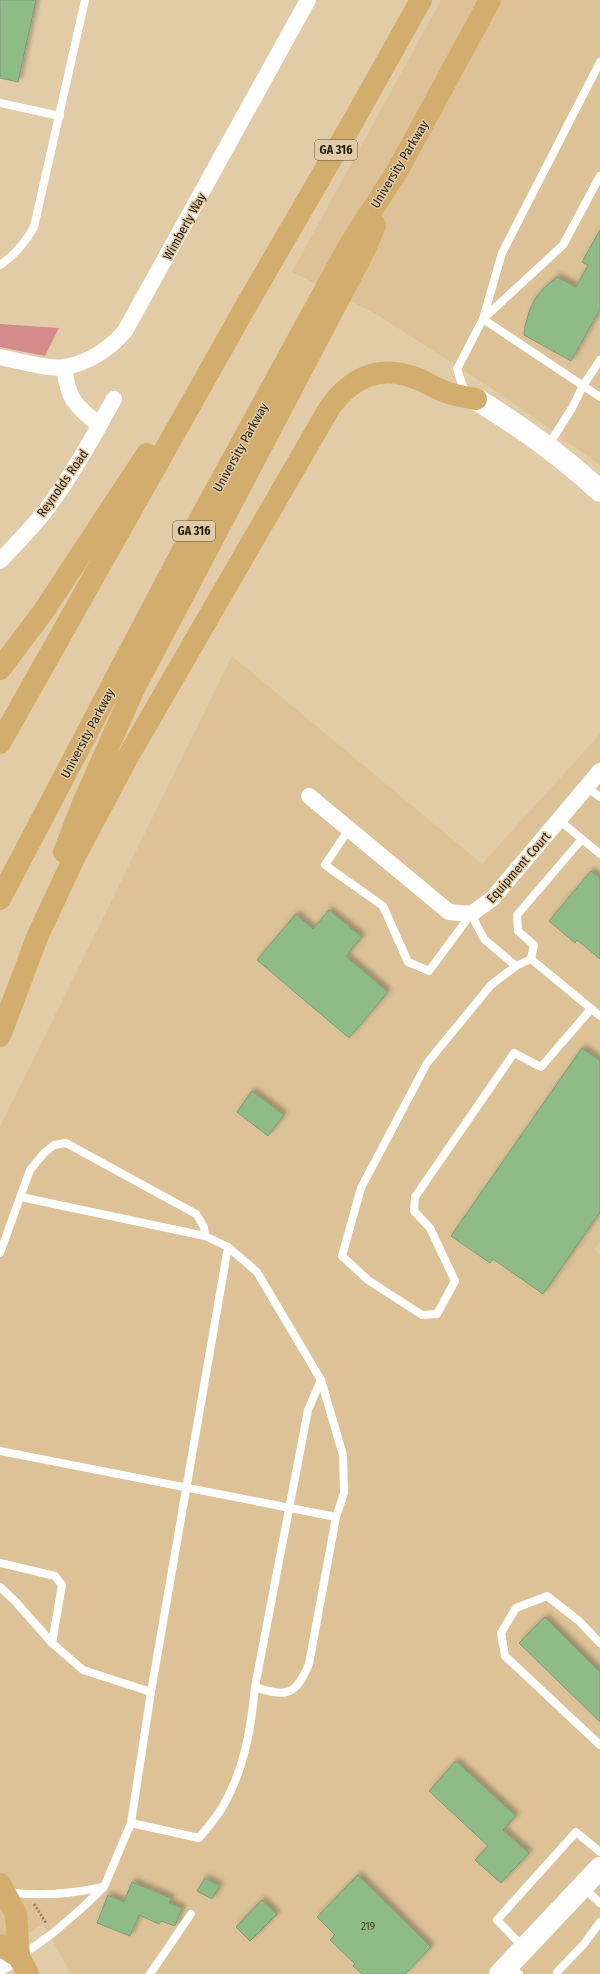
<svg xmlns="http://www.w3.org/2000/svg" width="600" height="1974" viewBox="0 0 600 1974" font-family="'Fira Sans Condensed',sans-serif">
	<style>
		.built { fill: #dcc296 }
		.forest { fill: #d48b8a }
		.building { fill: #8fbb86; stroke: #7f9a7a; filter: url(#shadow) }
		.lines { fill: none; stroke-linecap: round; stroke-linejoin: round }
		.path { stroke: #8d7d62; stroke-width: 2.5; stroke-dasharray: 2 2; stroke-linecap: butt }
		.lane { stroke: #fff; stroke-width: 8 }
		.street { stroke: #fff; stroke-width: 16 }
		.secondary { stroke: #fff; stroke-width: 22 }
		.highway { stroke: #d2ad6d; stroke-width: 22 }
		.labels { text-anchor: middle; stroke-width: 3; stroke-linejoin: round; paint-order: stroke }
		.number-label { font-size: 11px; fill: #40442d }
		.shield { fill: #e2cca7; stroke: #5e523d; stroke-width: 1 }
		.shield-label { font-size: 12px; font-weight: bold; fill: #251d0f }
		.street-label { font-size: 13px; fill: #251d0f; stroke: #e2cca7 }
	</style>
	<defs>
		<filter id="shadow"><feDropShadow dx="3.5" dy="-3.5" stdDeviation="2" flood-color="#0004"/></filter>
	</defs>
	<rect width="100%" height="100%" fill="#e2cca7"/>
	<g class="built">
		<path d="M441,0H600V465L508,399L376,314L292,272Z"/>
		<path d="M232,656L482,864L600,734V1242L594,1249L600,1254V1974H71L43,1924L0,1952V1127Z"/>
	</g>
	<path class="forest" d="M0,324L59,328L45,356L0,347Z"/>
	<g class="building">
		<path d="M0,0H36L18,82L0,78Z"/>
		<path d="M600,230V309L571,361L524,335L525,326L530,309L535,299L543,289L557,277L576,287L588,265L582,262Z"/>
		<path d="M591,871L600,878V959L577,940L575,943L549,921Z"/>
		<path d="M329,910L362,937L346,956L388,992L349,1038L257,960L296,914L313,929Z"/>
		<path d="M582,1048L600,1061V1212L543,1294L493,1259L490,1263L451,1236Z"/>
		<path d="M252,1091L284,1115L268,1136L237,1112Z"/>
		<path d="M545,1617L600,1672V1722L519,1643Z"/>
		<path d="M456,1761L516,1816L503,1830L529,1853L501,1883L475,1860L488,1846L429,1791Z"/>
		<path d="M358,1875L431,1947L405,1974H362L353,1966L355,1964L330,1940L335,1935L317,1917Z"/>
		<path d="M205,1878L220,1886L212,1899L197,1891Z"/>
		<path d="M132,1882L171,1898L169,1903L182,1908L175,1926L161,1921L159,1924L139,1915L130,1936L97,1923L108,1895L124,1902Z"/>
		<path d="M262,1900L277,1914L250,1941L236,1927Z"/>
	</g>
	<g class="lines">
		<path class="path" d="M34,1904L46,1923"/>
		<g class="lane">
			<path d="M0,103L60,116"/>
			<path d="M0,265C15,255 25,243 34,227L85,0"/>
			<path d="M484,318L563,245L600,176"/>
			<path d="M483,319L600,397"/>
			<path d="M469,393L463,387L457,369L483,319L502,253L600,62"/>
			<path d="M548,446L572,408L583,386L600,360"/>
			<path d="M587,787L600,797"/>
			<path d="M559,820L600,854"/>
			<path d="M349,829L325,865L383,906L408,962L429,971L471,914L484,939L516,966L491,985L427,1063L361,1188L342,1256L368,1280L422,1315L437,1314L455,1281L430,1228L414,1211L415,1197L514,1053L541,1067L591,1009"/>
			<path d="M531,959L534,945L518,931L517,915L582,839"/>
			<path d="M531,959L600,1016"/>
			<path d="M516,966L531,959"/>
			<path d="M0,1253L30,1170L44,1153L54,1145L66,1143L196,1214L204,1227L205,1236"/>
			<path d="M0,1451L336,1517L344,1493L343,1455L321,1380L257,1272L228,1247"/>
			<path d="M0,1563L55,1576L62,1585L52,1643"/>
			<path d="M0,1587L15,1601L52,1643L83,1670L151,1692"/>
			<path d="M600,1643L579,1621L547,1596L516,1608L501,1633L505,1656L600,1745"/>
			<path d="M255,1687C287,1698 296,1695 309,1664L336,1517"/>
			<path d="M131,1823L199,1838C207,1828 215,1819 222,1808C244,1771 251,1729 255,1687L308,1410L321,1380"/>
			<path d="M583,1887L600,1903"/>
			<path d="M7,1892C40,1897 71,1894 103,1887"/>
			<path d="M523,1947L497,1920L576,1832L600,1852"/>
			<path d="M21,1956L53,1933L82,1908L104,1887L131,1823L151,1692L228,1247L205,1236L21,1197"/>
			<path d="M509,1965L519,1974"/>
			<path d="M557,1972L584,1944L600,1922"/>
			<path d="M150,1974L191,1914"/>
		</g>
		<g class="street">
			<path d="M0,357C15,360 50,370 65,367C88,363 110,349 125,331L308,0"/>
			<path d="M64,368C69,401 74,404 99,425"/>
			<path d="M0,561C15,545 31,529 45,511C72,476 93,437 114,399"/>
			<path d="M309,796L449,912L471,914L492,899L600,771"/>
			<path d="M0,1967L19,1957"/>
		</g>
		<g class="secondary">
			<path d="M476,399C522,427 560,454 600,491"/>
			<path d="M500,1974L600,1868"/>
		</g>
		<g class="highway">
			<path d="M0,669L43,612L147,454"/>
			<path d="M0,743L250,299L355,118L421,0"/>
			<path d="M64,852L84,801L133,691L363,253L375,225"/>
			<path d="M0,899L176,563L349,246L399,168L490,0"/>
			<path d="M0,1036L38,935L75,856L126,760L330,407C353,376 381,364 418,379C428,383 438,390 449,393C457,396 467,397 476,399"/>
			<path d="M0,1884L16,1914L19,1957L28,1974"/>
			<path d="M0,1945L19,1957"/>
		</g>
	</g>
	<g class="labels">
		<g class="number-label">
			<text x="368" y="1930">219</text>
		</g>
		<g class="shield">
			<rect x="315" y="140" width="42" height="20" rx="3"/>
			<rect x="173" y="521" width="42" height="20" rx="3"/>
		</g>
		<g class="shield-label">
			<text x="336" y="154">GA 316</text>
			<text x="194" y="535">GA 316</text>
		</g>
		<g class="street-label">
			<text transform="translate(399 164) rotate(-59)" y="5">University Parkway</text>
			<text transform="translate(184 226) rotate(-61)" y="5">Wimberly Way</text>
			<text transform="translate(240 447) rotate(-61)" y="5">University Parkway</text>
			<text transform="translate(62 483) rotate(-55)" y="5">Reynolds Road</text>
			<text transform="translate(87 733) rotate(-62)" y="5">University Parkway</text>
			<text transform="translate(518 867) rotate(-49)" y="5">Equipment Court</text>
		</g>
	</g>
</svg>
